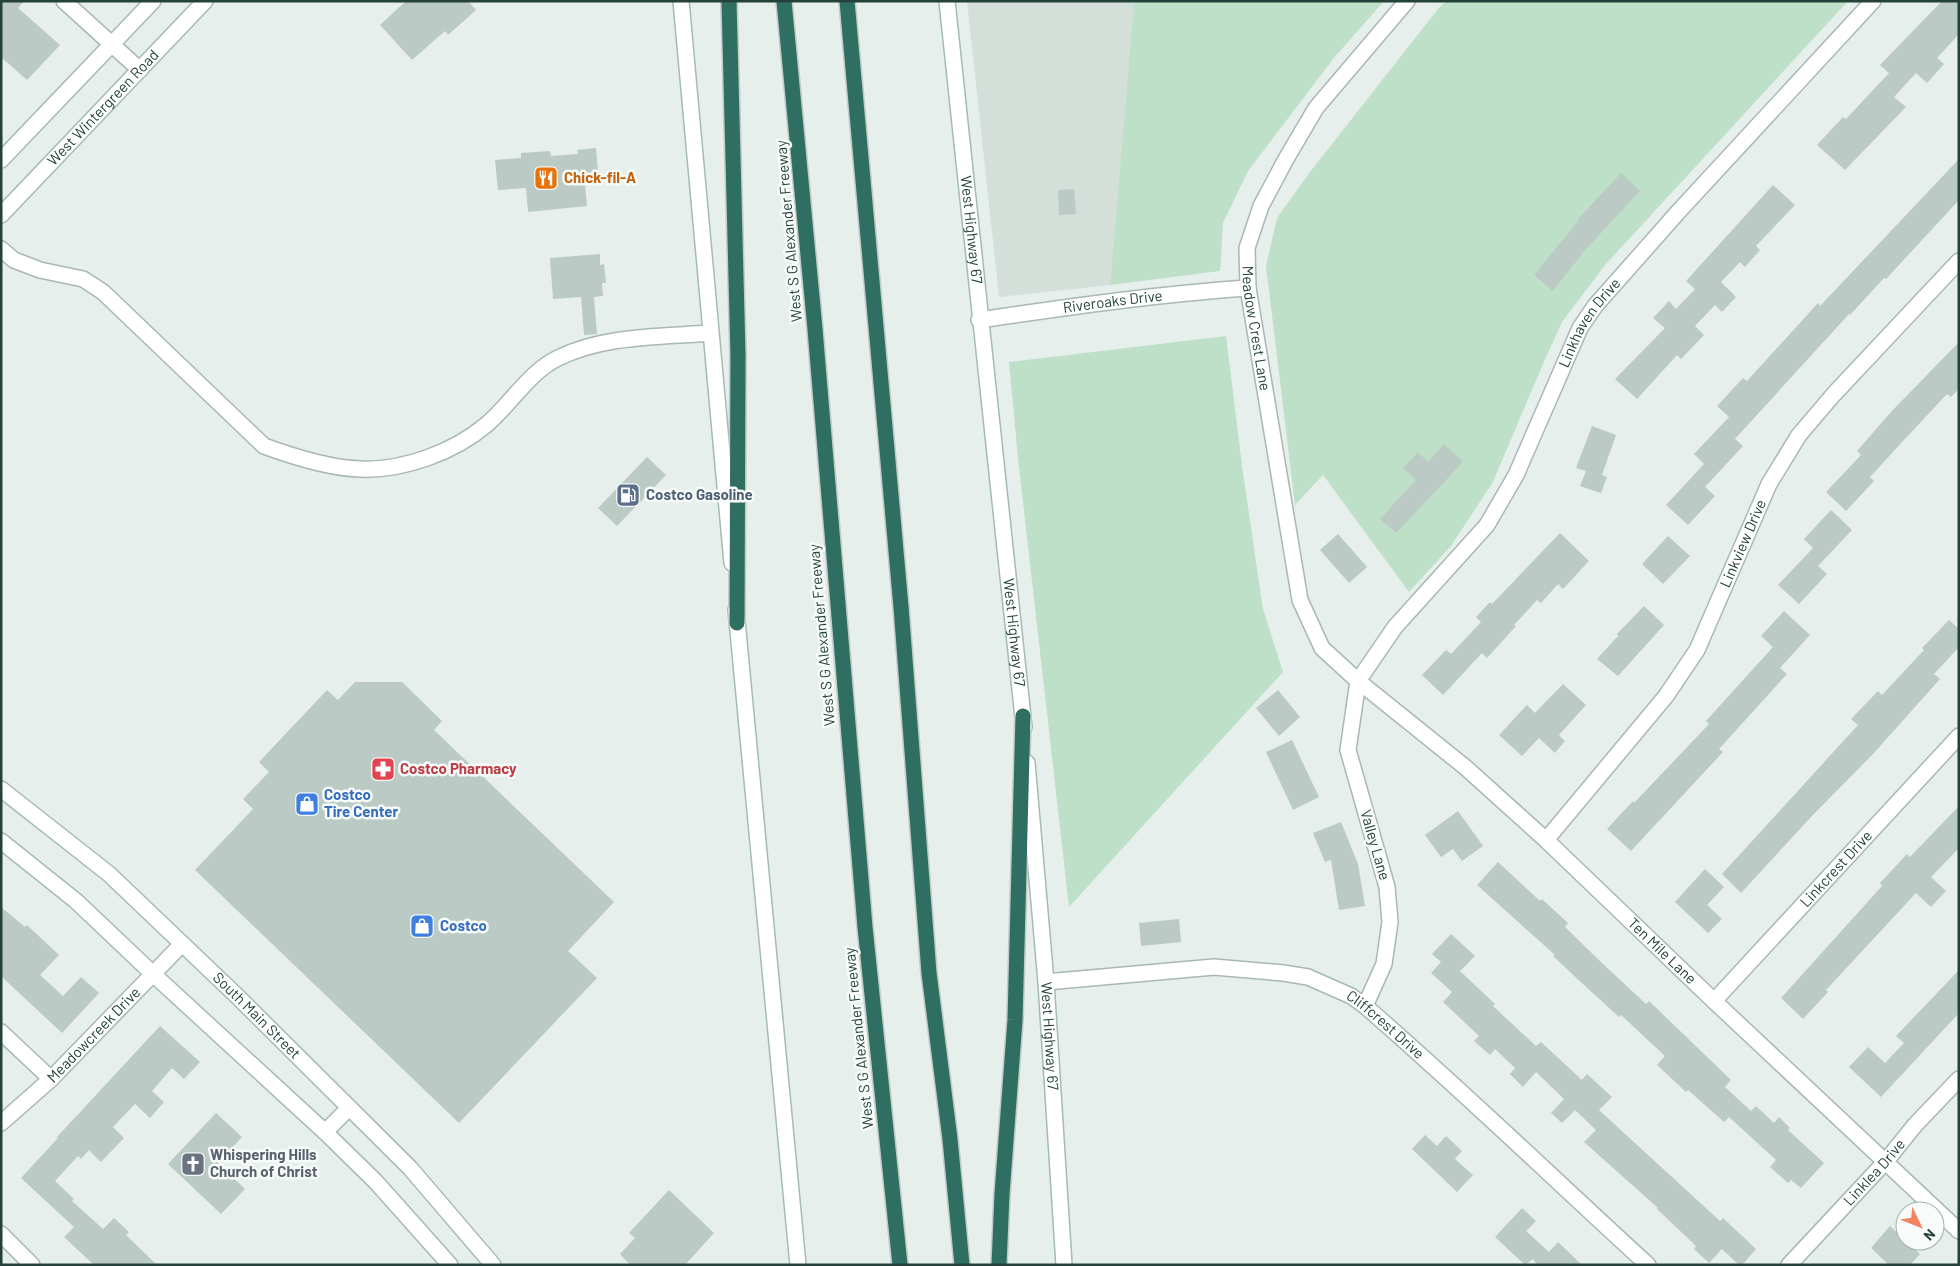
<svg xmlns="http://www.w3.org/2000/svg" width="1960" height="1266" viewBox="0 0 1960 1266" font-family="Barlow,sans-serif">
	<style>
		.built { fill: #d4dfda }
		.green { fill: #bfe0c8 }
		.building { fill: #bbcac4 }
		.lines { fill: none; stroke-linecap: round; stroke-linejoin: round }
		.street-casing { stroke: #a8b8b2; stroke-width: 18 }
		.secondary-casing { stroke: #a4bbb3; stroke-width: 18 }
		.highway-casing { stroke: #c2cac8; stroke-width: 18 }
		.street { stroke: #fff; stroke-width: 15 }
		.secondary { stroke: #fff; stroke-width: 15 }
		.highway { stroke: #2f6f62; stroke-width: 15 }
		.labels { text-anchor: middle; stroke-width: 5; stroke-linejoin: round; paint-order: stroke }
		.street-label { font-size: 15px; fill: #24423a; stroke: #f7fbf9 }
		.food-label { font-size: 15px; font-weight: bold; fill: #c56008; stroke: #f7fbf9; text-anchor: start }
		.service-label { font-size: 15px; font-weight: bold; fill: #4e5e75; stroke: #f7fbf9; text-anchor: start }
		.health-label { font-size: 15px; font-weight: bold; fill: #be3a42; stroke: #f7fbf9; text-anchor: start }
		.shop-label { font-size: 15px; font-weight: bold; fill: #366cbe; stroke: #f7fbf9; text-anchor: start }
		.worship-label { font-size: 15px; font-weight: bold; fill: #5b616d; stroke: #f7fbf9; text-anchor: start }
	</style>
	<rect width="100%" height="100%" fill="#e6efeb"/>
	<path class="built" d="M967,1H1134L1110,285L999,297Z"/>
	<g class="green">
		<path d="M1134,1H1384L1333,59L1248,171L1223,223L1220,271L1110,285Z"/>
		<path d="M1446,1H1848L1606,264L1562,322L1543,364L1493,482L1451,546L1409,592L1323,475L1295,505L1266,266L1277,218L1310,172L1438,9Z"/>
		<path d="M1226,336L1243,473L1263,609L1283,672L1069,907L1018,458L1009,362Z"/>
	</g>
	<g class="building">
		<path d="M1,1H24L18,8L60,45L27,80L1,57Z"/>
		<path d="M406,1H468L476,10L448,35L445,31L412,60L380,25Z"/>
		<path d="M1942,1H1959V34L1937,58L1944,64L1927,83L1916,73L1894,97L1906,107L1845,170L1817,145L1843,117L1846,119L1889,73L1880,65Z"/>
		<path d="M596,148L598,173H595L596,182L585,183L587,206L528,212L526,188L498,190L495,160L521,158V153L550,151L551,156L578,154L577,150Z"/>
		<path d="M1959,159V200L1886,279L1884,278L1850,315L1849,314L1735,439L1743,446L1705,487L1715,496L1688,525L1666,505L1704,464L1694,454L1729,417L1717,406L1743,378L1747,381L1818,303L1820,306Z"/>
		<path d="M1621,173L1640,191L1585,250L1553,291L1534,275L1579,220L1578,219Z"/>
		<path d="M1773,185L1795,205L1756,246L1760,250L1745,267L1740,262L1721,282L1736,297L1722,312L1715,305L1695,326L1704,335L1681,359L1677,355L1637,399L1615,379L1665,328L1653,318L1669,301L1676,309L1695,289L1686,281Z"/>
		<path d="M1074,189L1076,214L1059,215L1058,190Z"/>
		<path d="M600,254V265L604,264L606,283H602L603,296L594,297L597,334L584,335L581,297L553,299L550,258Z"/>
		<path d="M1959,342V389L1951,397L1947,394L1904,440L1870,477L1874,481L1846,511L1826,492L1861,455L1857,451L1890,413Z"/>
		<path d="M1592,426L1616,435L1602,475L1607,477L1601,493L1580,486L1586,471L1576,468Z"/>
		<path d="M1444,444L1463,462L1396,533L1380,519L1416,480L1403,468L1418,452L1428,462Z"/>
		<path d="M647,457L666,475L617,526L598,508Z"/>
		<path d="M1831,510L1852,530L1818,566L1827,574L1799,604L1778,585L1813,548L1804,539Z"/>
		<path d="M1560,533L1589,561L1563,589L1558,584L1541,603L1537,600L1514,625L1516,626L1487,658L1482,653L1443,695L1422,675L1446,650L1451,654L1481,622L1476,617L1490,602L1492,604Z"/>
		<path d="M1338,534L1367,567L1349,583L1320,550Z"/>
		<path d="M1668,536L1690,556L1663,584L1642,564Z"/>
		<path d="M1644,606L1664,625L1618,676L1597,659L1618,636L1617,634Z"/>
		<path d="M1784,611L1810,635L1780,668L1787,674L1719,749L1723,752L1631,851L1607,829L1633,801L1634,803L1709,724L1706,721L1773,647L1761,636Z"/>
		<path d="M1949,620L1959,629V647L1934,674L1940,679L1873,754L1811,817L1741,893L1722,874L1858,725L1851,719L1878,691L1882,695L1924,650L1922,648Z"/>
		<path d="M355,682H402L442,721L434,730L614,902L568,951L597,978L459,1123L195,870L253,809L243,799L269,772L259,762L327,690L338,700Z"/>
		<path d="M1563,684L1586,705L1559,735L1565,741L1555,753L1539,738L1522,756L1499,735L1527,705L1535,713Z"/>
		<path d="M1278,690L1300,717L1279,736L1256,708Z"/>
		<path d="M1292,740L1319,797L1293,810L1266,752Z"/>
		<path d="M1959,806V848L1931,877L1946,891L1931,907L1916,893L1826,990L1828,992L1803,1019L1781,998L1882,886L1880,883L1907,854L1910,857Z"/>
		<path d="M1458,811L1483,846L1462,861L1453,849L1441,857L1425,835Z"/>
		<path d="M1341,822L1358,864L1365,906L1339,910L1331,860L1325,862L1313,833Z"/>
		<path d="M1498,862L1540,901L1542,899L1568,923L1565,927L1603,964L1646,1004L1649,1001L1731,1080L1725,1087L1751,1111L1756,1106L1774,1123L1779,1117L1790,1128L1788,1130L1824,1163L1801,1188L1791,1180L1788,1183L1770,1167L1776,1160L1729,1117L1724,1122L1688,1090L1686,1092L1657,1065L1665,1056L1621,1015L1619,1017L1584,985L1553,956L1555,955L1477,885Z"/>
		<path d="M1705,869L1724,887L1707,905L1722,919L1708,933L1675,902Z"/>
		<path d="M1,907L25,927L27,925L59,955L40,975L63,996L81,977L99,993L62,1033L1,976Z"/>
		<path d="M1179,919L1181,942L1141,946L1139,923Z"/>
		<path d="M1451,934L1475,956L1460,971L1495,1004L1493,1006L1536,1046L1541,1042L1582,1080L1587,1074L1612,1097L1599,1110L1720,1221L1723,1218L1756,1249L1742,1265H1739L1722,1249L1709,1263L1694,1249L1696,1246L1657,1209L1658,1208L1584,1142L1596,1130L1575,1110L1562,1123L1551,1113L1564,1099L1536,1072L1523,1087L1510,1074L1515,1068L1495,1049L1490,1055L1474,1041L1479,1036L1443,1002L1452,992L1431,973L1441,962L1432,954Z"/>
		<path d="M1959,970V1013L1881,1097L1849,1067L1868,1047L1885,1063L1904,1043L1896,1036Z"/>
		<path d="M160,1026L200,1062L184,1079L172,1068L152,1091L164,1102L150,1118L135,1104L113,1127L124,1138L101,1162L89,1150L81,1159L78,1156L55,1181L74,1199L72,1201L103,1229L114,1218L129,1232L126,1235L157,1265H94L64,1237L74,1227L21,1178L58,1138L57,1137Z"/>
		<path d="M216,1113L242,1137L218,1163L245,1189L221,1214L168,1164Z"/>
		<path d="M1425,1135L1437,1146L1446,1136L1462,1151L1455,1159L1473,1175L1457,1192L1412,1149Z"/>
		<path d="M669,1190L714,1233L685,1265H630L620,1254L635,1238L629,1233Z"/>
		<path d="M1522,1208L1536,1221L1526,1231L1549,1252L1558,1242L1582,1265H1537L1533,1259L1525,1265L1495,1237Z"/>
		<path d="M1890,1226L1920,1254L1910,1265H1889L1871,1248Z"/>
	</g>
	<g class="lines">
		<g class="street-casing">
			<g id="street">
				<path d="M64,1L140,70"/>
				<path id="s1" d="M1407,1L1316,108L1286,159L1261,206L1247,248L1248,288L1300,600L1322,648L1358,681L1465,767L1546,840L1714,1001L1959,1231"/>
				<path d="M1,249L14,260L40,270L83,279L103,292L264,446C294,457 328,468 360,469C403,471 454,452 486,425C511,404 529,372 558,358C605,335 660,337 710,333"/>
				<path id="s2" d="M979,320C1069,307 1158,294 1248,288"/>
				<path id="s3" d="M1546,840L1666,696L1697,650L1769,484L1799,435L1834,394L1959,261"/>
				<path id="s4" d="M1046,982L1214,967L1283,973L1308,977L1351,996L1365,1006C1462,1090 1554,1179 1648,1265"/>
				<path id="s5" d="M1714,1001L1959,736"/>
				<path id="s6" d="M1365,1006L1384,964L1390,922L1387,887L1348,750L1358,681L1395,627L1487,525L1516,475L1580,328L1595,306L1679,211L1873,1"/>
				<path d="M1,1032L51,1079"/>
				<path id="s7" d="M1,1123L51,1079L182,944"/>
				<path d="M1,1234L32,1265"/>
				<path id="s8" d="M1789,1265L1886,1161L1915,1125L1959,1079"/>
			</g>
		</g>
		<g class="secondary-casing">
			<g id="secondary">
				<path d="M681,1L732,563"/>
				<path id="s9" d="M947,1L1024,727"/>
				<path d="M1,160L153,1"/>
				<path id="s10" d="M1,215L205,1"/>
				<path d="M736,610L798,1265"/>
				<path id="s11" d="M1027,763L1046,982L1064,1265"/>
				<path id="s12" d="M1,789L109,874L238,997L410,1168L493,1265"/>
				<path d="M1,841L76,901L153,974L325,1132L376,1182L450,1265"/>
				<path d="M325,1132L349,1108"/>
			</g>
		</g>
		<g class="highway-casing">
			<g id="highway">
				<path d="M729,1L738,355L737,623"/>
				<path d="M784,1L815,329L865,927L900,1265"/>
				<path d="M847,1L901,607L929,973L950,1139L962,1265"/>
				<path d="M999,1265L1002,1194L1015,1020L1023,716"/>
			</g>
		</g>
		<use href="#street" class="street"/>
		<use href="#secondary" class="secondary"/>
		<use href="#highway" class="highway"/>
	</g>
	<defs>
		<g id="restaurant-square" transform="scale(1.25)"><rect x="-9" y="-9" width="18" height="18" rx="4" fill="#e8710a" stroke="#f7fbf9"/><path d="M-5-6h1v4h1v-4h1v4h1v-4h1v5L-1.5 .5V6h-2V.5L-5-1ZM5-6V6H3V1.5H1.5Q1.5-4 5-6Z" fill="#fff"/></g>
		<g id="fuel-square" transform="scale(1.25)"><rect x="-9" y="-9" width="18" height="18" rx="4" fill="#5c6f8a" stroke="#f7fbf9"/><path d="M-5.5-6h7V0h2V4h1.3V-2.5L3-4.5l.8-.8L6-3V5H2.5V1h-1V6h-7ZM-4.2-4.7v3.2H.2V-4.7Z" fill="#fff"/></g>
		<g id="pharmacy-square" transform="scale(1.25)"><rect x="-9" y="-9" width="18" height="18" rx="4" fill="#e0444e" stroke="#f7fbf9"/><path d="M-2-6h4v4h4v4h-4v4h-4v-4h-4v-4h4Z" fill="#fff"/></g>
		<g id="shop-square" transform="scale(1.25)"><rect x="-9" y="-9" width="18" height="18" rx="4" fill="#3f7fe0" stroke="#f7fbf9"/><path d="M-5-2.5h2.3a2.7 3.5 0 0 1 5.4 0H5L5.5 6h-11ZM-1.5-2.5h3a1.5 2.3 0 0 0-3 0Z" fill="#fff"/></g>
		<g id="church-square" transform="scale(1.25)"><rect x="-9" y="-9" width="18" height="18" rx="4" fill="#6b7280" stroke="#f7fbf9"/><path d="M-1.2-6h2.4v3.5h3.3v2.4h-3.3V6h-2.4V-.1h-3.3v-2.4h3.3Z" fill="#fff"/></g>
	</defs>
	<g fill-rule="evenodd">
		<use href="#restaurant-square" x="546" y="178"/>
		<use href="#fuel-square" x="628" y="495"/>
		<use href="#pharmacy-square" x="383" y="769"/>
		<use href="#shop-square" x="307" y="804"/>
		<use href="#shop-square" x="422" y="926"/>
		<use href="#church-square" x="193" y="1164"/>
	</g>
	<g class="labels">
		<g class="street-label">
			<text dy="5" stroke="none"><textPath href="#s10" startOffset="148">West Wintergreen Road</textPath></text>
			<text dy="5" stroke="none"><textPath href="#s9" startOffset="230">West Highway 67</textPath></text>
			<text transform="translate(789 231) rotate(-95)" y="5">West S G Alexander Freeway</text>
			<text dy="5" stroke="none"><textPath href="#s2" startOffset="135">Riveroaks Drive</textPath></text>
			<text dy="5" stroke="none"><textPath href="#s6" startOffset="766">Linkhaven Drive</textPath></text>
			<text dy="5" stroke="none"><textPath href="#s1" startOffset="378">Meadow Crest Lane</textPath></text>
			<text dy="5" stroke="none"><textPath href="#s3" startOffset="359">Linkview Drive</textPath></text>
			<text dy="5" stroke="none"><textPath href="#s9" startOffset="635">West Highway 67</textPath></text>
			<text transform="translate(822 635) rotate(-95)" y="5">West S G Alexander Freeway</text>
			<text transform="translate(1375 845) rotate(74)" y="5">Valley Lane</text>
			<text dy="5" stroke="none"><textPath href="#s5" startOffset="180">Linkcrest Drive</textPath></text>
			<text dy="5" stroke="none"><textPath href="#s1" startOffset="1162">Ten Mile Lane</textPath></text>
			<text dy="5" stroke="none"><textPath href="#s12" startOffset="342">South Main Street</textPath></text>
			<text dy="5" stroke="none"><textPath href="#s4" startOffset="355">Cliffcrest Drive</textPath></text>
			<text dy="5" stroke="none"><textPath href="#s7" startOffset="128">Meadowcreek Drive</textPath></text>
			<text dy="5" stroke="none"><textPath href="#s11" startOffset="274">West Highway 67</textPath></text>
			<text transform="translate(859 1038) rotate(-96)" y="5">West S G Alexander Freeway</text>
			<text dy="5" stroke="none"><textPath href="#s8" startOffset="126">Linklea Drive</textPath></text>
		</g>
		<g class="food-label">
			<text x="564" y="183">Chick-fil-A</text>
		</g>
		<g class="service-label">
			<text x="646" y="500">Costco Gasoline</text>
		</g>
		<g class="health-label">
			<text x="400" y="774">Costco Pharmacy</text>
		</g>
		<g class="shop-label">
			<text x="324" y="800">Costco<tspan x="324" dy="17">Tire Center</tspan></text>
			<text x="440" y="931">Costco</text>
		</g>
		<g class="worship-label">
			<text x="210" y="1160">Whispering Hills<tspan x="210" dy="17">Church of Christ</tspan></text>
		</g>
	</g>
	<rect width="1960" height="1266" fill="none" stroke="#24423a" stroke-width="5"/>
	<g transform="translate(1920 1226) rotate(133)"><circle r="24" fill="#f7fbf9" stroke="#a3b1ad"/>
	<path d="M0-4L9 19L0 12L-9 19Z" fill="#f4845f"/>
	<text y="-8" font-size="14" font-weight="bold" text-anchor="middle" fill="#24423a">N</text>
	</g>
</svg>
